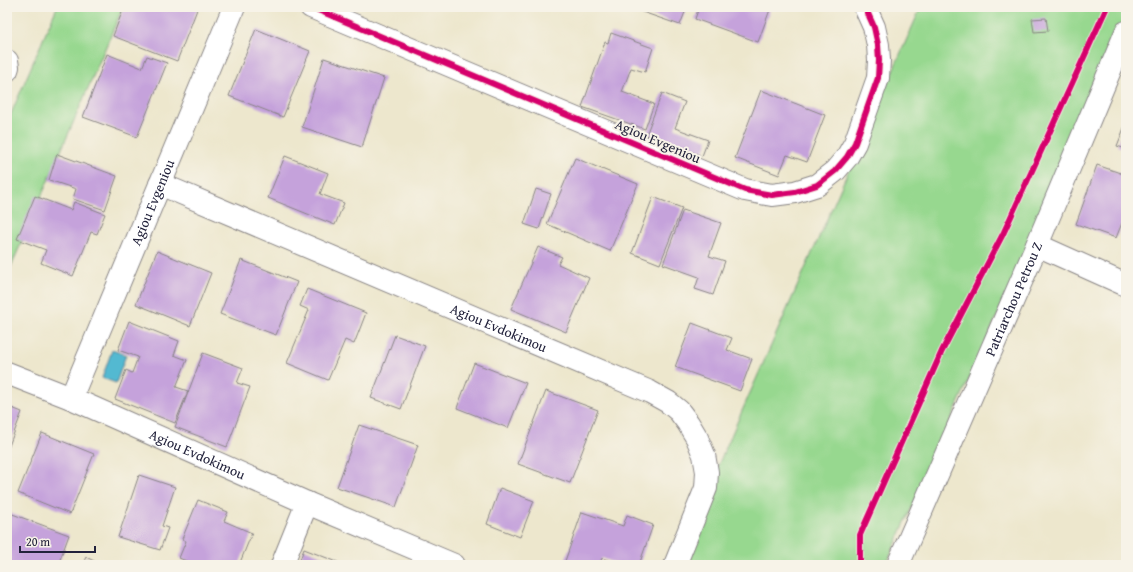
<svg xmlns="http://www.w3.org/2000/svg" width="1133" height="572" viewBox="0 0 1133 572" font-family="'Gentium Book Plus',serif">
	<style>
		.green { fill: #97d88f; stroke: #5c7d65 }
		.water { fill: #52b9d1; stroke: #3a6e86 }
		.building { fill: #c5a2db }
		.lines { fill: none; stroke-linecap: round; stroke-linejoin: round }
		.minor-casing { stroke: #888484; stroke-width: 24 }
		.minor { stroke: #fff; stroke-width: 22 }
		.cycleway-casing { stroke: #f7f3e8; stroke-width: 8 }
		.cycleway { stroke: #d6006c; stroke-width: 6 }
		.labels { text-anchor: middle; stroke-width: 4; stroke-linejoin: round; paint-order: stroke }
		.street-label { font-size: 14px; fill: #22223b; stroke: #f7f3e8 }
	</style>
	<rect width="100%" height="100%" fill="#f7f3e8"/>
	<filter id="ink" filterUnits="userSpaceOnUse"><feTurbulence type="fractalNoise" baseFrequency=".025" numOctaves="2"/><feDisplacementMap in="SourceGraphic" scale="8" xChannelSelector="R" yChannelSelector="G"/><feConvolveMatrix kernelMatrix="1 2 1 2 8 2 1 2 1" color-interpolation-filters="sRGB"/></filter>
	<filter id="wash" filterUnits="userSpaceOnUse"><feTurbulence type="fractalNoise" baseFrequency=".012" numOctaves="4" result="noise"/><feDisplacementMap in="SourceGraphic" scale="16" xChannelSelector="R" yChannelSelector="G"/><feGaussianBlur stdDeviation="0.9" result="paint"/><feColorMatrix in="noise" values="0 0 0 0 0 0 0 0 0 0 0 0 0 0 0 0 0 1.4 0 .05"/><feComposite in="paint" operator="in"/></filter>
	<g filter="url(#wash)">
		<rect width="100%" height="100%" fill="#ede7cd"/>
		<g class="green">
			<path d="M57,7H123L7,276V123Z"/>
			<path d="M921,7H1126V28L886,565H676L688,533Z"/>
		</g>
		<path class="water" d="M112,350L126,355L116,383L102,378Z"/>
		<g id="blocks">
			<g class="building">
				<path d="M124,7H198L177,61L113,36Z"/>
				<path d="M628,7H687L680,25Z"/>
				<path d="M699,7H771L758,42L695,19Z"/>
				<path d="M1046,18L1048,31L1034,32L1032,19Z"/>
				<path d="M256,29L310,51L283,117L229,96Z"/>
				<path d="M611,33L653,48L645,72L631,68L622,92L654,104L645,129L582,107L605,42L608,43Z"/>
				<path d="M107,54L142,68L147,56L167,63L137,137L83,117Z"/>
				<path d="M324,58L384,78L362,147L302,127Z"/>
				<path d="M761,90L825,115L807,162L787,155L779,175L735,158Z"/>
				<path d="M662,93L685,102L675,128L708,140L702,156L646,135Z"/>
				<path d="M1126,123V149L1117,146Z"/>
				<path d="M57,154L117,176L105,210L73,199L76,189L49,180Z"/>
				<path d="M285,156L328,173L320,194L344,203L335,225L268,198Z"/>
				<path d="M575,158L638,184L610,251L547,224Z"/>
				<path d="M1097,165L1126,175V224L1122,223L1116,238L1076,224Z"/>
				<path d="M536,189L551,194L539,229L524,224Z"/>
				<path d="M35,196L71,210L74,202L105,214L97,234L91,232L73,276L41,263L46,250L17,239Z"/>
				<path d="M653,197L682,208L660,264L632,253Z"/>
				<path d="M683,210L721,223L709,256L725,261L713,295L695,289L699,277L663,264Z"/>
				<path d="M538,247L562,257L558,264L589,278L566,332L511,309Z"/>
				<path d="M157,251L211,273L190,326L136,304Z"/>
				<path d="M241,260L297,282L276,335L220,314Z"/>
				<path d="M307,289L366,313L354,344L345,340L328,380L287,363L309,310L300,306Z"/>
				<path d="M129,321L179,341L174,355L187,360L176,387L188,391L175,423L115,399L126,370L132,373L138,357L118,350Z"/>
				<path d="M692,323L732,338L727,350L752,359L740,391L675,367Z"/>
				<path d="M395,335L425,346L401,409L371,398Z"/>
				<path d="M203,353L243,368L237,383L250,387L227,447L175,427Z"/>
				<path d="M474,363L526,383L508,428L457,408Z"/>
				<path d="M546,391L598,410L570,483L518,464Z"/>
				<path d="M7,406L22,412L7,451Z"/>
				<path d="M359,425L418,445L396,507L337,487Z"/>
				<path d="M42,433L94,454L70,514L18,493Z"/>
				<path d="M139,475L175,487L162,526L168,528L160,550L118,537Z"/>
				<path d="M500,488L534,501L520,537L487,524Z"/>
				<path d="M198,500L228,512L224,521L252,533L239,565H196L179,558L186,541L182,539Z"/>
				<path d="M7,512L69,535L58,565H7Z"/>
				<path d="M582,512L623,526L627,515L653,525L639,565H621L602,558L599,565H567L564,564Z"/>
				<path d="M304,549L345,565H298Z"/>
				<path d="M86,557L102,565H82Z"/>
			</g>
		</g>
	</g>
	<g filter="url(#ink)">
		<use href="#blocks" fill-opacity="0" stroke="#888484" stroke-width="1"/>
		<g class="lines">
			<g class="minor-casing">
				<g id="minor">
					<path d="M311,7L745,190L772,195L795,192L817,185L835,171L847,157L855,143L878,78L879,60L878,45L874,27L865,7"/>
					<path d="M7,61L8,67L7,70"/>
					<path id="s1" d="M160,184L650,392L668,402L679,411L688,423L697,438L704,455L707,472L706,488L675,565"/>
					<path d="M1037,245L1126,285"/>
					<path id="s2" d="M7,373L71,398L307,503L454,565"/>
					<path id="s3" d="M71,398L234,7"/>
					<path d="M282,565L307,503"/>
					<path id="s4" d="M898,565L1037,245L1126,32"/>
				</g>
			</g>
			<use href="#minor" class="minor"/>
			<g class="cycleway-casing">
				<g id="cycleway">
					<path d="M311,7L745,190L772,195L795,192L817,185L835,171L847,157L855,143L878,78L879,60L878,45L874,27L865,7"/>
					<path d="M860,565V535L942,351L1003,234L1107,7"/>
				</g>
			</g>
			<use href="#cycleway" class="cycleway"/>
		</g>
	</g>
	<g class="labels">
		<g class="street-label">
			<text transform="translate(658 141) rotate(23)" y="5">Agiou Evgeniou</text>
			<text dy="5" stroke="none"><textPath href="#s3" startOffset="212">Agiou Evgeniou</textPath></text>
			<text dy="5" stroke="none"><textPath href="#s4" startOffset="290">Patriarchou Petrou Z</textPath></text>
			<text dy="5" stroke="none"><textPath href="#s1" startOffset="368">Agiou Evdokimou</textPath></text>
			<text dy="5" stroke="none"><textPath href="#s2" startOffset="207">Agiou Evdokimou</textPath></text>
		</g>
	</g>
	<rect width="1133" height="572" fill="none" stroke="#f7f3e8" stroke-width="24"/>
	<path d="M20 546v6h75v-6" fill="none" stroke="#22223b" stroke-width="2"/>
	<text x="26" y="546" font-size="12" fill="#22223b" stroke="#f7f3e8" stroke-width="3" paint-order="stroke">20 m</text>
</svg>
